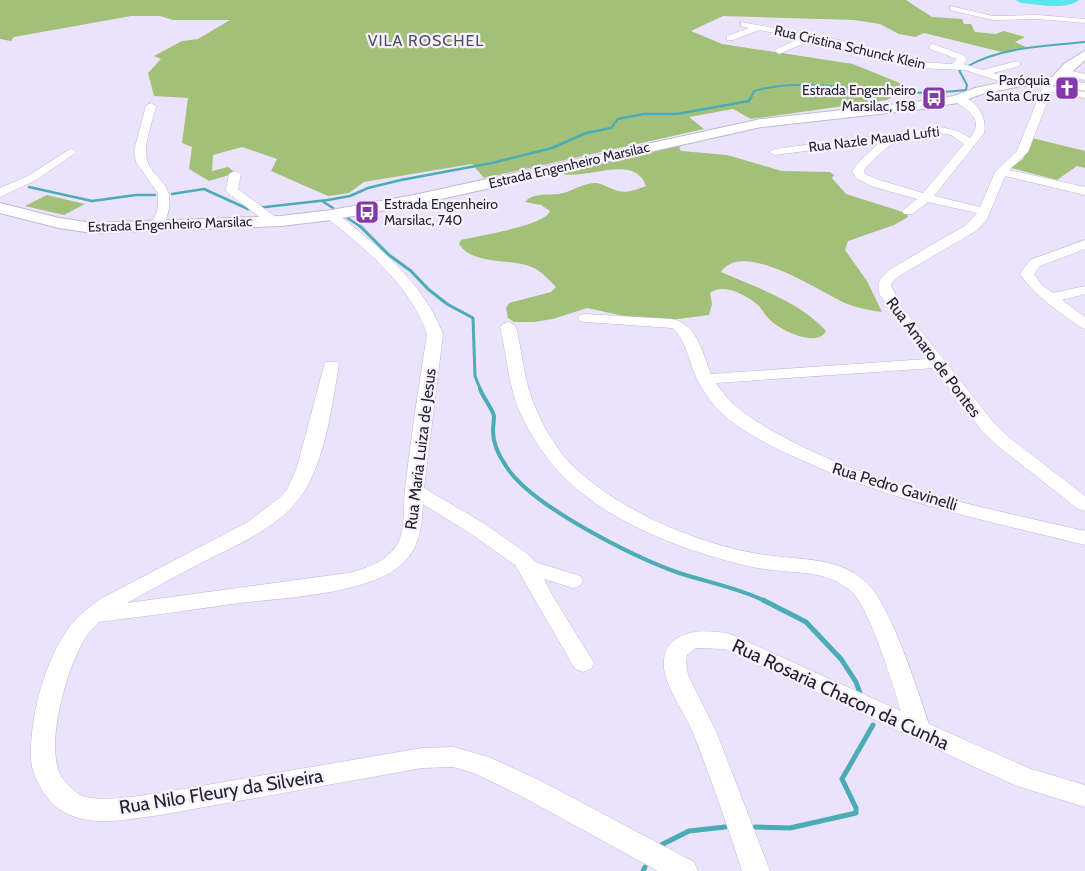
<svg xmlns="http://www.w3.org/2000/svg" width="1085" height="871" viewBox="0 0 1085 871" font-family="Cabin,sans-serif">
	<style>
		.green { fill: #a3c078 }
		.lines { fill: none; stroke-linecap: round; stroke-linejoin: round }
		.stream-far4 { stroke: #4bacb5; stroke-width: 2 }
		.stream-far3 { stroke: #4bacb5; stroke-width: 2.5 }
		.stream-far2 { stroke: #4bacb5; stroke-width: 3 }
		.stream-far1 { stroke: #4bacb5; stroke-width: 4 }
		.stream { stroke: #4bacb5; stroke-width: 5 }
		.river { fill: #5be6ef; fill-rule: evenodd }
		.minor-casing { stroke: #c1b8d6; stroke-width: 1 }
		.major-casing { stroke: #c1b8d6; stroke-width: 2 }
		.minor { fill: #fff; fill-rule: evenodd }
		.major { fill: #fff; fill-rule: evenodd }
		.labels { text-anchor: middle; stroke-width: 4.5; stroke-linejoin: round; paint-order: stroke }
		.far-street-label { font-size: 14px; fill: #27232e; stroke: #f6f2ff }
		.far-poi-label { font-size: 14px; fill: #27232e; stroke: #f6f2ff; text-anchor: end }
		.far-quarter-label { font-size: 16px; letter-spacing: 1px; fill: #554c66; stroke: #f6f2ff }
		.street-label { font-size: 16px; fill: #27232e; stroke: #f6f2ff }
		.near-street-label { font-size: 19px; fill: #27232e; stroke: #f6f2ff }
	</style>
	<rect width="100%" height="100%" fill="#eae3fb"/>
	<g class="green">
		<path d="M0,0H906L932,17L962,19L964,24H971L975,32L996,34L1004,31L1025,37L1015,42L1026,47L1006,53L924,33L915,37L899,34L880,24L854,20L723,16L691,31L722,44L853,64L907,86L887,100L751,119L733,109L689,117L704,129L484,178L472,164L364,182L349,193L328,196L271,171L277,159L242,147L213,155L212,171L228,167L236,173L209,181L189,169L192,147L182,143L188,98L154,96L148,73L161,59L154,56L182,41L198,39L230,20H173L160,16H131L14,37L11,41L0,39Z"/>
		<path d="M1032,138L1085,151V168L1077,166L1057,180L1011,168L1023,159Z"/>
		<path d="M692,141L681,146L679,148L681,151L727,155L782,171L830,172L834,175L832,178L846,194L906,213L908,217L894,225L848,241L845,250L867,281L882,312C869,310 857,308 845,303C820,292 743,239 721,272C757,288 799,301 826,331C818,348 782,331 771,321C766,317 763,311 759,306C748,296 724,282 710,293L712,304L709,315L663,321L624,316L587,308L553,319L534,322H514L508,318L506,308L509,303L551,292L556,287C550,281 544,274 536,269C514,257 474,267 459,244L461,240C477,236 545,226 550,211L541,205L525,202C532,193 549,195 559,194C572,192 583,182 597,183C603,184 609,188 615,190C626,194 635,190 646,186C634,151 582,184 556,172Z"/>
		<path d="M47,195L85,204L64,215L25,206Z"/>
	</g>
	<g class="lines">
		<g class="stream-far4">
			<path d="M968,66C1002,47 1047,46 1085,42"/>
			<path d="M750,100L754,91C797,79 837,87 881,91C909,94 938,93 966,90L967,85L959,70L963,68"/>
		</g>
		<g class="stream-far3">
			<path d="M29,187L92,201L136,195H155"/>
			<path d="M172,194L204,189L248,209L328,200L350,196L368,188L401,180L492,163L552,148L586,133L611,128L618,119L644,114H677L749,101L750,98"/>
			<path d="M322,201L333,208"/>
			<path d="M346,217L361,227"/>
		</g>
		<path class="stream-far2" d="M360,226L389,255L411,271L428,289L447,304L473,318L475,376L481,391"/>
		<path class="stream-far1" d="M480,389C483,397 493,410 494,416C494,421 493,426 493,431C493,444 499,456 506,466C531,506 634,557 679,573C707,582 739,588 765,601"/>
		<g class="stream">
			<path d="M763,600L806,622L841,659L856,682L861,696"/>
			<path d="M755,827L790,828L856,813V808L842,779L873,725"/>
			<path d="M661,845L689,831L725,827"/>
			<path d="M643,871L645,867"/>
		</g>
		<path class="river" d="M1016,0H1079C1065,11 1038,4 1021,3Z"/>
		<g class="minor-casing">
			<g id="minor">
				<path d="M950,6L993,16L1038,15L1085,19V23L1038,19L993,20L950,10Z"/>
				<path d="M741,22L839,40L918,62L952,64L957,59L930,49V45L933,44L963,55L967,60L963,64L983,70L1017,61L1020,62V66L993,73L1020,83L1015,86L965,70L918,68L811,40L779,54L775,51L776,49L801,38L759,30L733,40H727V36L749,28L741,26Z"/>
				<path d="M1063,69L1085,74V80L1060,74V70Z"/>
				<path d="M1050,78L1055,81L1053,87L1085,92V98L1051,92L1028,152L1009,170L1085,187V195L1005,176L987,219L976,231L899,276L892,282L891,286L902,307L994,423L1011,439L1085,496V511L1078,509L999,447L982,431L934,368L716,383C732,408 755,421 780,435C874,487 982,507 1085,531V545C988,521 890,501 799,459C773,447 745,434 724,415C711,404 700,387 694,372C688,357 685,339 673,328L585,322L580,321L578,318L580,315L585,314L671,319C697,323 702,352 711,374L927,359L880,295C876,283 880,278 889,270L966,225L977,213L928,202L912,214H904L902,211L917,199L871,186L856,178L852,171L858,163L881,141L775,155L769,152L775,149L940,127L958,131L970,138C987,117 964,109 952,99L953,97C973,93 988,116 984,133L934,196L980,207L995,172L1017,151L1045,81ZM940,133L951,135L964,144L923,193L879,180L865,174L864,171L866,167L896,139Z"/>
				<path d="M151,103L156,106C153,120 146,137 146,151C145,180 181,178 166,220C164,226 163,229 157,231L151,227L158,208V193L136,162L134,151L146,106Z"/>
				<path d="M70,149L74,150L76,152L74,154L36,180L0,197V188L28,176Z"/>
				<path d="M235,171L241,174L238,189L277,218L279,221L277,224H269L228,193L226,190L229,174Z"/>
				<path d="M331,211L335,212C377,245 424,283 443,334L424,488L485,524L529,555L535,562L580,576L583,581L580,586L573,588L544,579L554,598L594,663L591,669L583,672L575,669L515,565L471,534L423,504C422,526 420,547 403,563C372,594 282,598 239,603C192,610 146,616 99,622C94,628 88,633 84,640C67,668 44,746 61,776C64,781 72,789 77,793C94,805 140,795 160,793L422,748L453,747L489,757L539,780L694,862L698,871H658L521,796L474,773L453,767L422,768L160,815C128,819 88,829 59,809C44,798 31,775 31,757C30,716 45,659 70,626C80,614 91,605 104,597L246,523L278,499L287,490L297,467L325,362H337L339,365C332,404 327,448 309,483C288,525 240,543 201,563C176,576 151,589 127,603L348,573C366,569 387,561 397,545C406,529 403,506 405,489C411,437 419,385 427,334C410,285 366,249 327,218L325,215Z"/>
				<path d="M1085,240V249L1040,266L1034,274L1042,285L1053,293L1085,286V294L1062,300L1085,317V329L1080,327C1057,310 1037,298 1020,274L1030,260Z"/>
				<path d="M508,322L513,324L516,327C523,355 524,385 537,411C547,435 563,459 583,475C629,515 706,547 766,555C800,560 839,557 866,582C890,603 918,691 929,724L1031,769L1085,785V807L1017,786L979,769L725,649L696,648L687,655L686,662L688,675L716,731L770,871H742C727,824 710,776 692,730C684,711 661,681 664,660C668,628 706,629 730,634L901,711C893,685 870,609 852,592C826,568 790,574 758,568C695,555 618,527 570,483C549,464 531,437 520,412C508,385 507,355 500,327L503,324Z"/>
			</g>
		</g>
		<g class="major-casing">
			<path id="major" d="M1085,51V60L1064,79L1085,83V91L1055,85L1021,86L982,94L957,103L915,110L761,127L414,205L331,220L281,226L93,233L59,228L0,213V203L59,218L93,223L281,216L331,210L414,195L761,119L915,102L954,96L975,88L1021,78L1052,77L1065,63Z"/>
		</g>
		<use href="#minor" class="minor"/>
		<use href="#major" class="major"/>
	</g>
	<defs>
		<g id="church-square" transform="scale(1.25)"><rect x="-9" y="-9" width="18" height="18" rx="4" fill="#8438a9" stroke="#f6f2ff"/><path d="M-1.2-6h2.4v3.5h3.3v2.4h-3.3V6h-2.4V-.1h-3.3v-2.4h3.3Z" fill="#fff"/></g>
		<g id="bus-square" transform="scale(1.25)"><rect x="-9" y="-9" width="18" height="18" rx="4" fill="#8438a9" stroke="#f6f2ff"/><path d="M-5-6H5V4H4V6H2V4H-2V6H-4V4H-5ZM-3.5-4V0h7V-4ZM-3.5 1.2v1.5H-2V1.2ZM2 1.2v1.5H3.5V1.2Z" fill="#fff"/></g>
	</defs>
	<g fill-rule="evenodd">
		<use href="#church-square" x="1067" y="88"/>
		<use href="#bus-square" x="934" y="98"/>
		<use href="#bus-square" x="367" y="212"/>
	</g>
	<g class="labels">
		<g class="far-street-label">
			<text transform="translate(850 47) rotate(13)" y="5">Rua Cristina Schunck Klein</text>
			<text transform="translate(874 139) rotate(-7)" y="5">Rua Nazle Mauad Lufti</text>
			<text transform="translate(569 165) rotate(-13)" y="5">Estrada Engenheiro Marsilac</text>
			<text transform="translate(170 224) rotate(-2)" y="5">Estrada Engenheiro Marsilac</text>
		</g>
		<g class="far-poi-label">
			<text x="1050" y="85">Paróquia<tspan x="1050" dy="16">Santa Cruz</tspan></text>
			<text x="916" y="95">Estrada Engenheiro<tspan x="916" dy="16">Marsilac, 158</tspan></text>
			<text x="384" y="209" text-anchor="start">Estrada Engenheiro<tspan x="384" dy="16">Marsilac, 740</tspan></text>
		</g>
		<g class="far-quarter-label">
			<text x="426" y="46">VILA ROSCHEL</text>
		</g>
		<g class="street-label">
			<text transform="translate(934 357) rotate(53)" y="6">Rua Amaro de Pontes</text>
			<text transform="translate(420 449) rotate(-83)" y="6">Rua Maria Luiza de Jesus</text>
			<text transform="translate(895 486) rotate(17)" y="6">Rua Pedro Gavinelli</text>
		</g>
		<g class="near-street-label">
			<text transform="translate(841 694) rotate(25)" y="7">Rua Rosaria Chacon da Cunha</text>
			<text transform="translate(221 791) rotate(-9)" y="7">Rua Nilo Fleury da Silveira</text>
		</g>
	</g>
</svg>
